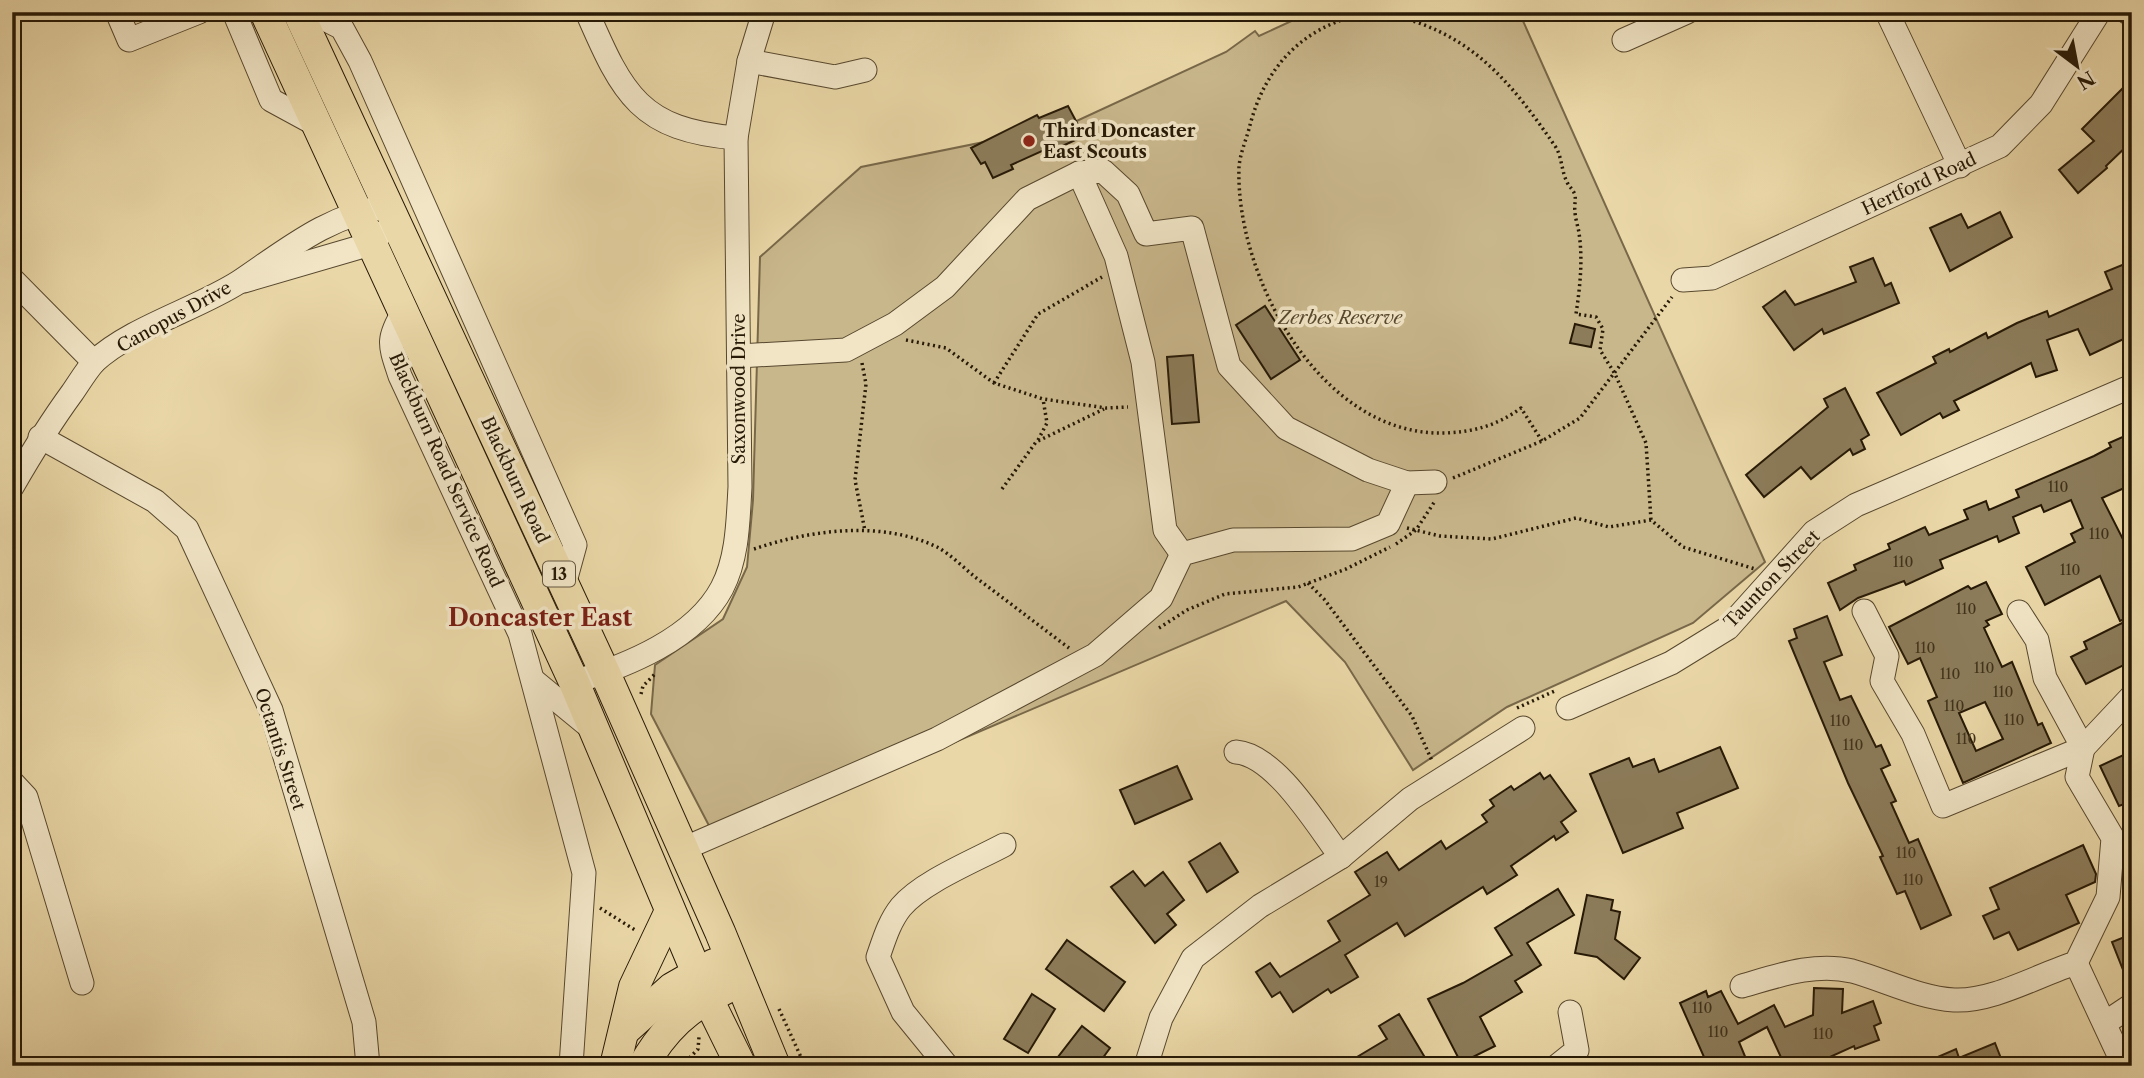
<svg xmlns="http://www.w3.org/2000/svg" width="2144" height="1078" viewBox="0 0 2144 1078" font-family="'Libre Caslon Text',serif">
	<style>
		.green { fill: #c9b78c; stroke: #786849; stroke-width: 2 }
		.building { fill: #8c7c5a; stroke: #261906; stroke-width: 2; fill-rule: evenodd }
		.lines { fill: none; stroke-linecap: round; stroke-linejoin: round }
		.minor-casing { stroke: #57482e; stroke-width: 25 }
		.major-casing { stroke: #261906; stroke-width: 32 }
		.path { stroke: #261906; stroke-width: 3.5; stroke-dasharray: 2 3.5; stroke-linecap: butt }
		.minor { stroke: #f1e5c6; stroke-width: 23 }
		.major { stroke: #ead7a7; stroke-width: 30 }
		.poi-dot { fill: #8f2418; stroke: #f1e5c6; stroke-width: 2.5 }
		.labels { text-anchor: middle; stroke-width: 7; stroke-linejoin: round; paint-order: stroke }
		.number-label { font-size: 14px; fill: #40321b }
		.shield { fill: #f1e5c6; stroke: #635640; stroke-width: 2 }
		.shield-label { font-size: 16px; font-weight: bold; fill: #261906 }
		.poi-label { font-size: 18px; font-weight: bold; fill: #261906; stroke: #f1e5c6; text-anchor: start }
		.street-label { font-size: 18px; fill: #261906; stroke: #f1e5c6 }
		.park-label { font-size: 18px; font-style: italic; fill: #57482e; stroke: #f1e5c6 }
		.district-label { font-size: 24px; font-weight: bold; fill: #7a1f14; stroke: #f1e5c6 }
	</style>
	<rect width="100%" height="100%" fill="#ead7a7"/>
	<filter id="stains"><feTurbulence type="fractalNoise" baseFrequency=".00286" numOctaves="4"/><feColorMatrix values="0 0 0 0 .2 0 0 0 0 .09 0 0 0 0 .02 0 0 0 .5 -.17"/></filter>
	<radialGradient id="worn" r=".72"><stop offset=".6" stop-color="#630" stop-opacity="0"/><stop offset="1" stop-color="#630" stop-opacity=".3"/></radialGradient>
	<path class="green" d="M1311,12H1519L1765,562L1693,623L1507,707L1413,770L1345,662L1286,601L718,843L651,714L655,665L723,619L747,567L753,500L760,257L861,167L1068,125L1226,52L1255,31L1259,36Z"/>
	<g class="building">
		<path d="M2132,79V141L2106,166L2107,168L2078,193L2059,170L2094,141L2082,129Z"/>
		<path d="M1068,106L1084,136L1056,149L1053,146L1011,165L1013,169L993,178L985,162L981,164L971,148L1037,115L1039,118Z"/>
		<path d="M2000,212L2012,237L1950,271L1930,228L1961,214L1968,228Z"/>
		<path d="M1873,258L1885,286L1891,283L1899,303L1824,334L1822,329L1794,350L1763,307L1785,291L1795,305L1856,282L1850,267Z"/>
		<path d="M2132,261V335L2090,355L2078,329L2047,340L2057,370L2036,377L2031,363L1954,401L1959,410L1943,418L1940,413L1901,435L1877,393L1936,363L1933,357L1949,349L1950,352L1986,333L1988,338L2017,323L2047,311L2049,317L2112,289L2105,272Z"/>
		<path d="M1265,306L1300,360L1271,379L1236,325Z"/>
		<path d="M1575,324L1595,329L1591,347L1570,343Z"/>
		<path d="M1193,355L1199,422L1172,424L1167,357Z"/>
		<path d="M1845,388L1869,435L1861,440L1865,449L1853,455L1850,449L1811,479L1801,467L1764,497L1746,475L1828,407L1824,399Z"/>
		<path d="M2127,435L2132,446V470L2125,473L2131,485L2102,498L2132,557V616L2120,621L2100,576L2045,605L2026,567L2075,542L2071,534L2083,528L2071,500L2044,512L2041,505L2013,517L2019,533L1999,542L1997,536L1940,560L1943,568L1906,585L1904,581L1858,598L1840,610L1828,583L1856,570L1854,565L1890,549L1888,544L1925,527L1929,535L1968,519L1964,510L1986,501L1989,510L2019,497L2016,490L2094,456L2111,447L2109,443Z"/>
		<path d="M1986,582L2002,614L1986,621L1989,625L1984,628L2002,667L2012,662L2038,725L2042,723L2051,743L1963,783L1928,701L1937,697L1920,658L1908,664L1889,627L1968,586L1971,589ZM1985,702L2003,739L1976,751L1959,713Z"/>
		<path d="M1827,616L1842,655L1824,662L1840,700L1851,696L1876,747L1881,745L1890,765L1881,769L1896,801L1891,803L1909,843L1918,839L1951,915L1921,929L1905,891L1897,894L1880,857L1883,856L1848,783L1789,641L1797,638L1794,629Z"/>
		<path d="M2126,621L2132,631V661L2086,684L2071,657L2087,649L2084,642Z"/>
		<path d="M1720,747L1738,788L1677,813L1683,828L1623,853L1590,774L1629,758L1633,767L1654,759L1659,772Z"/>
		<path d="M2132,751V801L2119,806L2100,766Z"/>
		<path d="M1177,766L1192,799L1135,824L1120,790Z"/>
		<path d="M1540,773L1544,779L1550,775L1576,811L1561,822L1568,832L1556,840L1554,836L1511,866L1517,875L1487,894L1483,887L1405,936L1397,923L1345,955L1358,977L1331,993L1328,989L1293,1012L1280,992L1272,997L1256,972L1270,963L1280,977L1340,941L1328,921L1370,895L1355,872L1387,852L1399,870L1441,841L1446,849L1487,822L1482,815L1494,806L1490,800L1511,786L1514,790Z"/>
		<path d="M1220,843L1238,872L1207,892L1189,862Z"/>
		<path d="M2083,845L2096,874L2095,882L2066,895L2079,923L2018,950L2009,932L1994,939L1983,916L1999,909L1990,888Z"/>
		<path d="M1133,871L1145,886L1163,872L1184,900L1167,914L1176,925L1155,943L1111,887Z"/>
		<path d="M1558,889L1574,915L1527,943L1541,965L1515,981L1522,992L1480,1017L1495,1046L1461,1063L1428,999L1463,983L1512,955L1495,928Z"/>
		<path d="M1587,895L1613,900L1611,910L1620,912L1615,939L1640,958L1624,979L1597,957L1575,953Z"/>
		<path d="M2132,934V989L2131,990L2112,942Z"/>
		<path d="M1067,940L1125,982L1104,1011L1046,969Z"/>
		<path d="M1814,988L1843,989L1842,1013L1873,1001L1881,1023L1874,1026L1879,1040L1855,1049L1854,1046L1810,1066H1785L1767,1027L1739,1042L1749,1066H1708L1680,1003L1706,991L1708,997L1721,991L1738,1024L1774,1005L1785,1027L1813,1015Z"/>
		<path d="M1032,994L1055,1009L1028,1053L1004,1039Z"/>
		<path d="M1399,1014L1430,1066H1342L1387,1039L1379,1026Z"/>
		<path d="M1082,1026L1110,1048L1097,1066H1051Z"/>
		<path d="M1995,1043L2004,1066H1917L1956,1049L1959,1058Z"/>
	</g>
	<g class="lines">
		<g class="minor-casing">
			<g id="minor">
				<path d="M117,12L129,40L199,12"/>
				<path d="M234,12L271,100L317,125"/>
				<path d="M311,12L342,28L360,61L575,545L564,585"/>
				<path d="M587,12C623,95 640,130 736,138"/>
				<path d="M1887,12L1960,166"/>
				<path d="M2127,12L2132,15"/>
				<path d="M1624,40L1687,12"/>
				<path d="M749,61L835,77L865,70"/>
				<path d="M1079,173L1116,256L1143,362L1165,530L1182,554"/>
				<path d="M12,279L94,362"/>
				<path d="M1683,280L1712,278L2000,146L2041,104L2099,12"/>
				<path d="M244,281L374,243L381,233"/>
				<path d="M404,311C386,340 390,345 400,376L520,634L584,873L571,1066"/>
				<path d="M739,356L846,350L895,324L945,287L1027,199L1079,173L1103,171L1128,194L1146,234L1192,228L1229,366L1286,428L1368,470L1407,483L1435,482"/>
				<path d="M40,437L155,501L187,529L271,710L364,1022L368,1066"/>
				<path d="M12,487C31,454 50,423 72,393C79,383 86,371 94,362C130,328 197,309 239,282C288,249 328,215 389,206"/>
				<path d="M1864,611L1887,656L1882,681L1913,734L1943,806L2083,748L2132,696"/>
				<path d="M534,681L590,727"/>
				<path d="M574,682C626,666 695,639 722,588C738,557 738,520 740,487L736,138L749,61L764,12"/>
				<path d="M1568,708L1671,663L1728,628L1814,532L1856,505L2132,386"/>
				<path d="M1236,752C1276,755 1318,827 1341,857"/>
				<path d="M12,782L26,797L82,983"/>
				<path d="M683,849L937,739L1095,655L1161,598L1182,554L1233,540L1352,539L1388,524L1407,483"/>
				<path d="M2076,963L2124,1066"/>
				<path d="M1742,986C1777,976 1815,962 1852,971C1885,980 1919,998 1954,1000C1993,1002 2040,974 2076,963L2108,897L2113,838L2077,777L2083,748L2045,678L2037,640L2019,612"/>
				<path d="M2105,1023L2132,1005"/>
				<path d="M947,1066L903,1012L878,957C884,940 889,922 901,907C922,882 974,861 1004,845"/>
				<path d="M1146,1066L1161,1018L1193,958L1260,906L1341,857L1410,799L1523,728"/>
				<path d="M1557,1066L1577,1050L1570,1012"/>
			</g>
		</g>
		<g class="major-casing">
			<g id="major">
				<path d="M265,12L574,682L707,997L741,1066"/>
				<path d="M298,12L605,673L720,932L775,1066"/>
				<path d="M624,1031L672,988L714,964"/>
				<path d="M615,1066L634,987L670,911"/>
				<path d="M643,1066C664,1029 688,1007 725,989"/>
			</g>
		</g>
		<g class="path">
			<path d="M906,340L946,348L994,383L1043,399L1106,408L1128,407"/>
			<path d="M862,363L866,384L855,480L865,531"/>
			<path d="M994,383L1038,314L1102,277"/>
			<path d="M1038,440L1047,423L1043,399"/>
			<path d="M1542,441L1521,408C1498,425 1474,432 1445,433C1321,437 1235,276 1239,167C1240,153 1247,138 1250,125C1265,68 1301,29 1358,15C1377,10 1398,16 1416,22C1481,44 1517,91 1555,146C1562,156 1561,170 1567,182C1569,187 1573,189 1575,195C1576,201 1574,206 1575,211C1575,218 1578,226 1579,233C1583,260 1580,287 1576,314L1596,317L1603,329L1600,350L1615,374L1646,443L1651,520"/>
			<path d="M1453,478L1542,441L1580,418L1672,297"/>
			<path d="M1002,489L1036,442L1104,409"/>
			<path d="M1407,528L1440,536L1492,539L1576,518L1609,527L1651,520L1683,547L1755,569"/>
			<path d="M1396,544L1416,530L1435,501"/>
			<path d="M754,549C810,530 881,520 937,547C950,554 963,567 975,577C1006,600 1037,624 1069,648"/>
			<path d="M1308,583L1324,599L1412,716L1432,761"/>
			<path d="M1159,628L1187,610L1225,594L1298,587L1346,569L1390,547"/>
			<path d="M641,694L643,686L656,673"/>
			<path d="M1517,708L1557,690"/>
			<path d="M600,908L635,930"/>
			<path d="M779,1009L805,1066"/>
			<path d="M682,1066L698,1049L699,1037"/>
		</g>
		<use href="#minor" class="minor"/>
		<use href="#major" class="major"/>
	</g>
	<circle class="poi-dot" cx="1029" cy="141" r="7"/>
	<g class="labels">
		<g class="number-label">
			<text x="2058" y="492">110</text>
			<text x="2099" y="539">110</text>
			<text x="1903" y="567">110</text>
			<text x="2070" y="575">110</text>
			<text x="1966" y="614">110</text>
			<text x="1925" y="653">110</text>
			<text x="1984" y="673">110</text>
			<text x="1950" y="679">110</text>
			<text x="2003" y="697">110</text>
			<text x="1954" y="711">110</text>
			<text x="2014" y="725">110</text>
			<text x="1840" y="726">110</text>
			<text x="1966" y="744">110</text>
			<text x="1853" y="750">110</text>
			<text x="1906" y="858">110</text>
			<text x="1913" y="885">110</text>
			<text x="1381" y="887">19</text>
			<text x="1702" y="1013">110</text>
			<text x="1718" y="1037">110</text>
			<text x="1823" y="1039">110</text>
		</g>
		<rect class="shield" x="543" y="561.5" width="32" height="25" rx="5"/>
		<g class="shield-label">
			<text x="559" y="580">13</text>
		</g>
		<g class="poi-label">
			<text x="1043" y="137">Third Doncaster<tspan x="1043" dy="21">East Scouts</tspan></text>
		</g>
		<g class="street-label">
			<text transform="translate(1919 184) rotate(-25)" y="6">Hertford Road</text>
			<text transform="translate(174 317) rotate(-29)" y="6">Canopus Drive</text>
			<text transform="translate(739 389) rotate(-90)" y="6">Saxonwood Drive</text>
			<text transform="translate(446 470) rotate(66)" y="6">Blackburn Road Service Road</text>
			<text transform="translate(515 480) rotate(65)" y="6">Blackburn Road</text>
			<text transform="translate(1772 579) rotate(-46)" y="6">Taunton Street</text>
			<text transform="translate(280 749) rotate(72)" y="6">Octantis Street</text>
		</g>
		<g class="park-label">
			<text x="1340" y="324">Zerbes Reserve</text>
		</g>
		<g class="district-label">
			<text x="540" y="626">Doncaster East</text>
		</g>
	</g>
	<rect width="2144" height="1078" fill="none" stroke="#ead7a7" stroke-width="42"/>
	<rect x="14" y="14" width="2116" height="1050" fill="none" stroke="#261906" stroke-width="3.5"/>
	<rect x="21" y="21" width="2102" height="1036" fill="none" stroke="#261906" stroke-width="2"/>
	<g transform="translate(2077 66) rotate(148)" stroke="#f1e5c6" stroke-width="5" paint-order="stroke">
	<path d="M0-5L12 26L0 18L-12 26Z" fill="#261906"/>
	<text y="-10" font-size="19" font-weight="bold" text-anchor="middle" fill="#261906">N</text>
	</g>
	<rect width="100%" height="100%" filter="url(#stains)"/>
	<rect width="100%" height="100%" fill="url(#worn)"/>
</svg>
